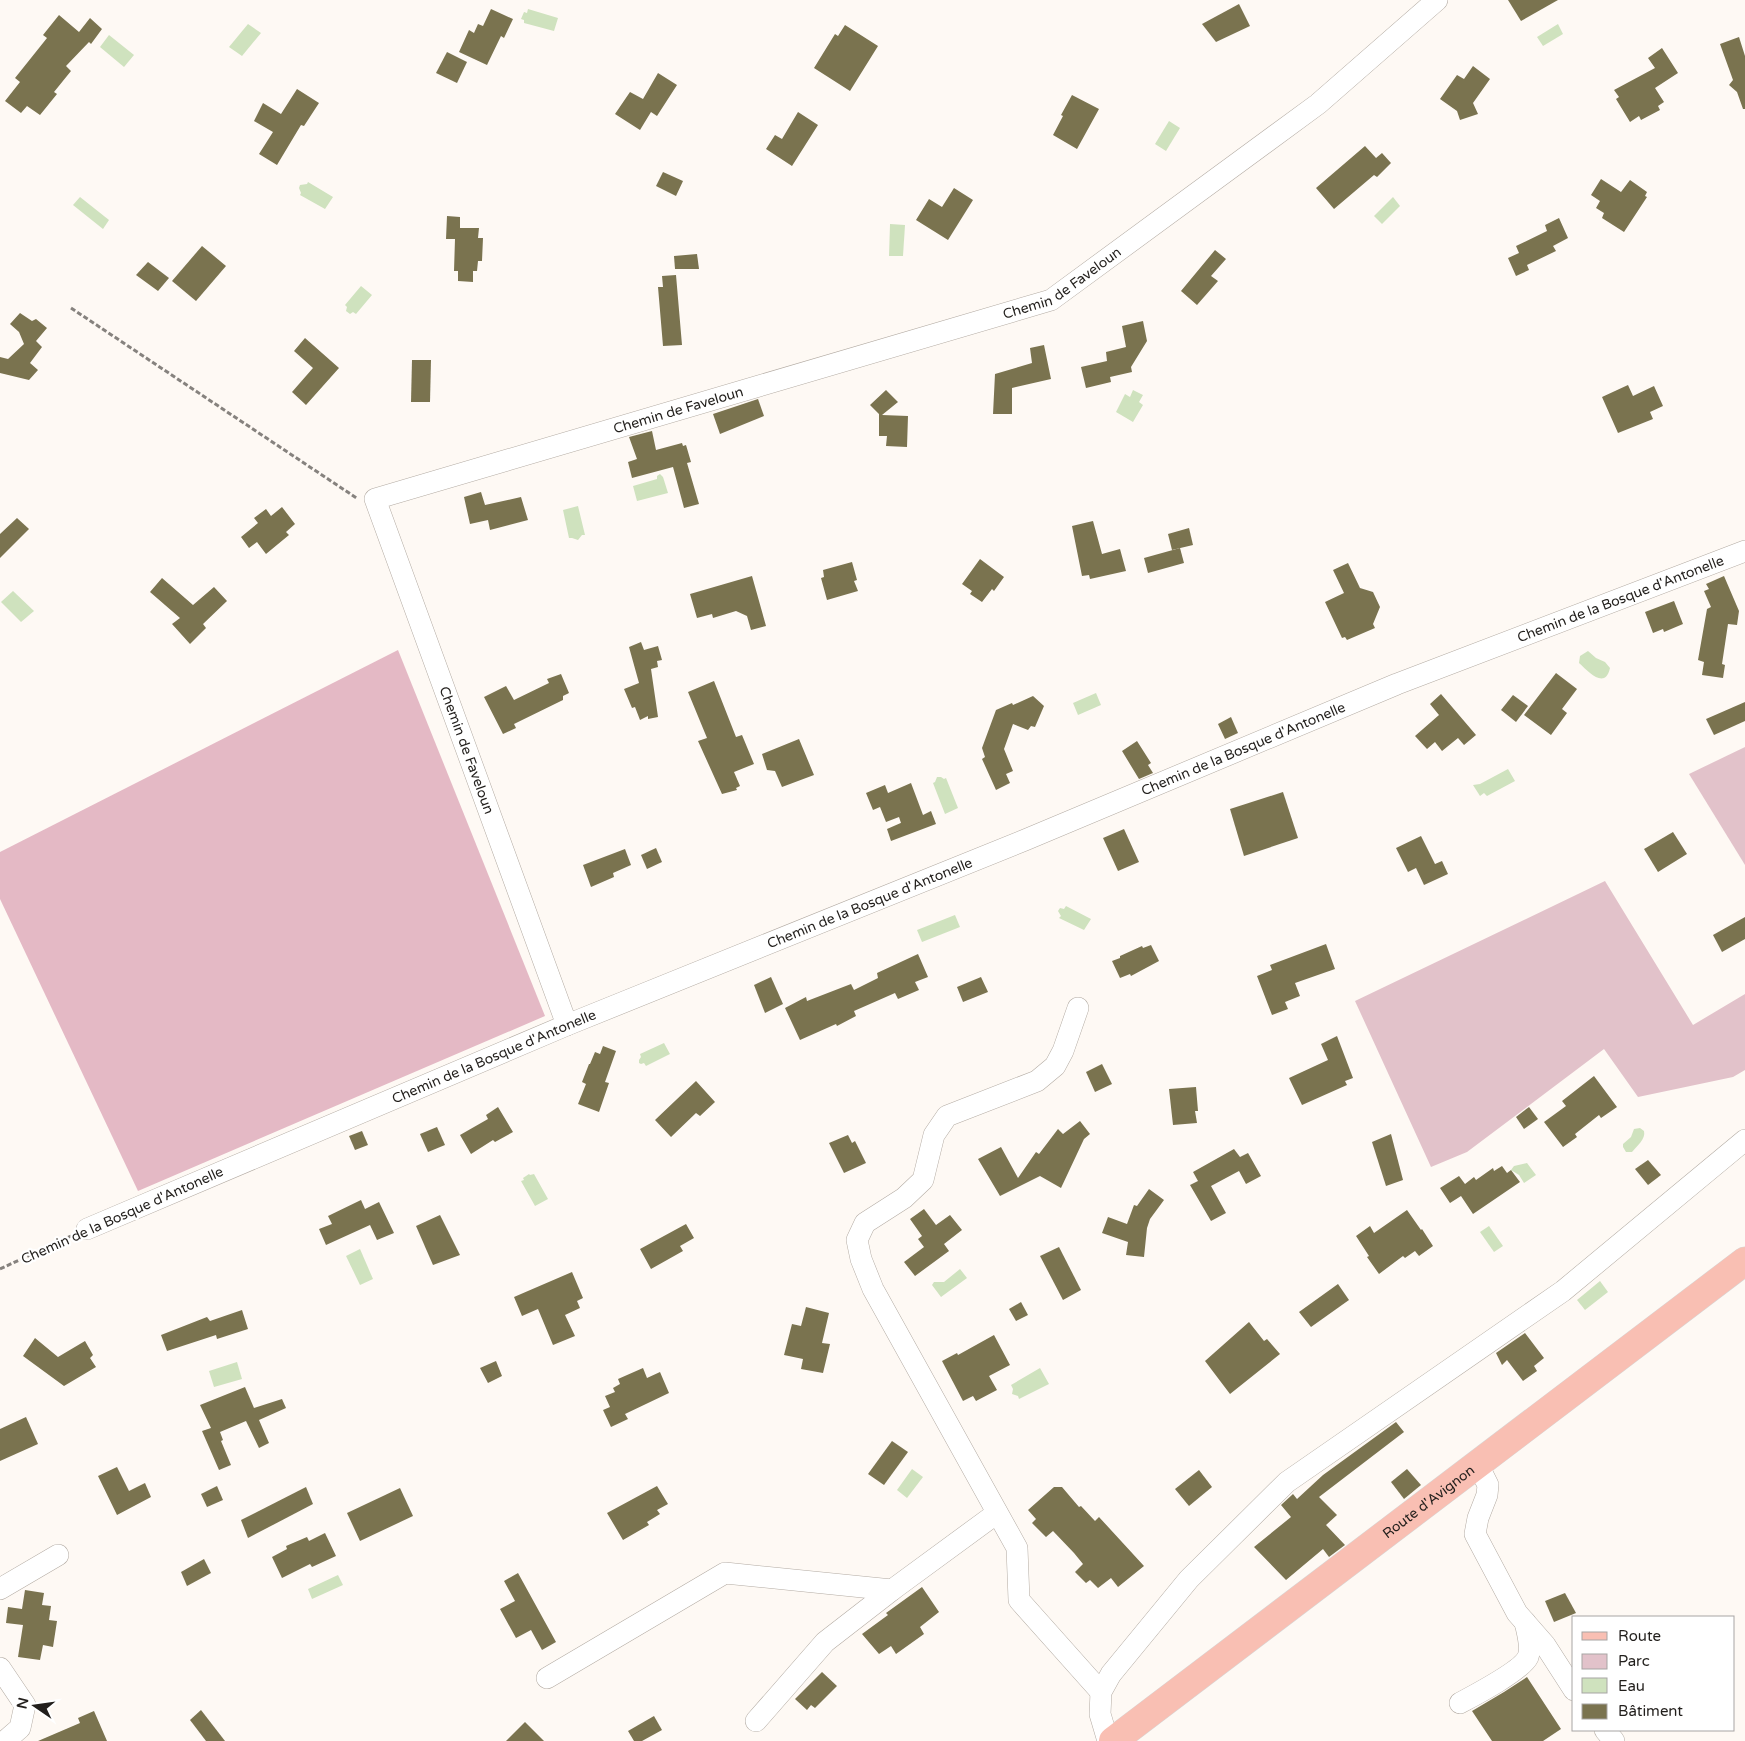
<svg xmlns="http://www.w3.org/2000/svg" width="1745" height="1741" viewBox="0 0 1745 1741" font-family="'Varela Round',sans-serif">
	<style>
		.green { fill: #e2c2ca }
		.forest { fill: #e4b9c5 }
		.water { fill: #cfe2be }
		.building { fill: #7a734f }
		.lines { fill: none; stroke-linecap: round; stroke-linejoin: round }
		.minor-casing { stroke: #b3aba3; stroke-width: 22 }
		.major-casing { stroke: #d7d7d6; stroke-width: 29 }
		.path { stroke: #86827e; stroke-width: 3; stroke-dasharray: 5 2.5; stroke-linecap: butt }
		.minor { stroke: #fff; stroke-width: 21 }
		.major { stroke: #f9bfb3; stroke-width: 28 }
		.labels { text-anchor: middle; stroke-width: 4.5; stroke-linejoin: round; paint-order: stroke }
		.street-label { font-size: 14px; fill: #221f1c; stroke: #fff }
	</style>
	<rect width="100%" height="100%" fill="#fef9f4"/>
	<g class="green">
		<path d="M1745,747V865L1689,774Z"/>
		<path d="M1605,881L1693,1025L1745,994V1070L1733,1077L1638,1097L1604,1049L1467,1152L1431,1167L1355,1001Z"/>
	</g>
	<path class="forest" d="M398,650L545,1016L138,1191L0,899V852Z"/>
	<g class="water">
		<path d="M528,9L558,18L554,31L524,23V20L521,19L524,12L527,13Z"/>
		<path d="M248,24L261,33L242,56L229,47Z"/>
		<path d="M1558,24L1563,34L1543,46L1537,37Z"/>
		<path d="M109,35L134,55L124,67L100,47Z"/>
		<path d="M1169,121L1180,128L1166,151L1155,144Z"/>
		<path d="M308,182L333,197L325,209L300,195L301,193L299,188L300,185L307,184Z"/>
		<path d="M80,197L109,220L103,229L73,205Z"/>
		<path d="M1393,197L1400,206L1382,224L1374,216Z"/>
		<path d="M890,224L905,225L903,256H889Z"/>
		<path d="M361,286L372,295L356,314L353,312L350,314L346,311L347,307L345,305Z"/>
		<path d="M1133,390L1143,395L1139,402L1143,405L1133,422L1116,412L1125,394L1130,397Z"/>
		<path d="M660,474L663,477L668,493L637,501L633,486L657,479V476Z"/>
		<path d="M578,506L585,535H582L578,540L572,538H569L563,510Z"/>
		<path d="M13,591L34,611L21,622L1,602Z"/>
		<path d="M1588,651L1596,658L1605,662L1610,668C1605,690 1589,672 1579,663L1580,656Z"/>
		<path d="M1096,693L1101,705L1078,715L1073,703Z"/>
		<path d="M1508,769L1515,781L1487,796L1484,793L1480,796L1473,785L1480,784Z"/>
		<path d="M937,777H941L944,779L946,778L958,808L945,814L933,783L935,782Z"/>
		<path d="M1066,906L1091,919L1084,930L1059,918L1061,916L1058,911L1060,908L1064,909Z"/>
		<path d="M955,915L960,927L922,942L917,930Z"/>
		<path d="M664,1043L670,1054L646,1066L644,1063L641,1064L639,1063V1060L641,1057L640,1054Z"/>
		<path d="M1640,1128L1644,1131C1646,1139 1637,1146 1632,1152H1626L1623,1147V1144L1631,1137L1634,1129Z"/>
		<path d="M1527,1163L1536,1175L1524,1183L1519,1175L1511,1170L1514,1166Z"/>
		<path d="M529,1174L530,1175L534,1174L548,1199L535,1206L521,1181L524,1180L523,1178Z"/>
		<path d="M1489,1226L1503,1246L1494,1252L1480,1232Z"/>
		<path d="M360,1249L373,1279L360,1285L346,1256Z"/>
		<path d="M960,1269L967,1278L941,1297L932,1285L934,1282H944Z"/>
		<path d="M1600,1281L1608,1292L1585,1310L1577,1300Z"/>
		<path d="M237,1362L242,1379L214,1387L209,1371Z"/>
		<path d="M1040,1368L1049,1384L1019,1399L1018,1396L1012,1394L1013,1389L1011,1385Z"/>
		<path d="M912,1469L923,1477L907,1498L897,1490Z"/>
		<path d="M338,1575L343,1585L312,1599L308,1589Z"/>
	</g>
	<g class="building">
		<path d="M1508,0H1558L1521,21Z"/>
		<path d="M1239,4L1250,26L1216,42L1202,24Z"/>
		<path d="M491,9L513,19L504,38L501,36L487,65L459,52L469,30L474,33L478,24L483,26Z"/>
		<path d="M59,15L79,32L90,18L102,29L91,44L89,42L66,66L71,71L54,92L57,94L40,115L27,106L21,113L5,101L20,82L15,78L47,38L43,35Z"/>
		<path d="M845,25L878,46L850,91L814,68L835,34L838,36Z"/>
		<path d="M1739,37L1745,56V109H1743L1737,92L1729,85L1733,80L1720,44Z"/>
		<path d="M1662,48L1678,73L1655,88L1664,102L1658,106L1660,110L1641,120L1639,116L1630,122L1616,99L1619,97L1614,90L1655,68L1648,58Z"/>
		<path d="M447,52L467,62L457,83L436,73Z"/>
		<path d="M1473,66L1490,79L1473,103L1478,114L1460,120L1457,111L1440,99L1457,75L1464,79Z"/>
		<path d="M658,73L677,85L657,116L651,112L640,130L615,114L630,92L643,99Z"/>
		<path d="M297,89L319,103L304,126L301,125L277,165L259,154L273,132L254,121L263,103L281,114Z"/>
		<path d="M1072,95L1099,109L1077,149L1053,135L1063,116L1061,115Z"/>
		<path d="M798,112L818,125L792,166L766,149L775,135L782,139Z"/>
		<path d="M1365,146L1376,158L1382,153L1391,163L1377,177L1374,175L1334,209L1316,188Z"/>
		<path d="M663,172L683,181L676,196L656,186Z"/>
		<path d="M1601,179L1621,192L1630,180L1647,192L1645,196L1647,197L1624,232L1602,218L1604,213L1596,208L1600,201L1591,195Z"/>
		<path d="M954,188L973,200L948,240L916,220L929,199L942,207Z"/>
		<path d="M447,216L460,217V228H479L478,238H483L482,261H478L477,271H473V282L458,281V271H454L455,239H446Z"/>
		<path d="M1559,218L1568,238L1553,246L1556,251L1527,265L1529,270L1516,276L1508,258L1519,253L1516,246L1547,231L1545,225Z"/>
		<path d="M202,246L226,266L196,301L172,281Z"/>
		<path d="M1215,250L1226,259L1211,276L1218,281L1197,305L1181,291Z"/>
		<path d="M697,254L699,269H675L674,256Z"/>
		<path d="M148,262L169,278L158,291L136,275Z"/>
		<path d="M676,275L682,345L663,346L658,287H663L662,276Z"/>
		<path d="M20,313L32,321L36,319L47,328L36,341L42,347L30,363L38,370L29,380L0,373V357L8,359L24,344L19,332L10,324Z"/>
		<path d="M1143,321L1147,341L1131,367L1132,372L1110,377L1111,382L1086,388L1081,367L1107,361L1106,352L1126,347L1122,326Z"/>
		<path d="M305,338L339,368L306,405L292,392L313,368L294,351Z"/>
		<path d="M1044,345L1051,379L1012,388V414H993L995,374L1032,363L1030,348Z"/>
		<path d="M412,360H431L430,402H411Z"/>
		<path d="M1628,385L1633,396L1654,386L1663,406L1650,412L1653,419L1618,433L1602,397Z"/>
		<path d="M886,390L898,402L882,415L908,416L907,447L886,446L887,436H879V414L870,405Z"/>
		<path d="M758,399L764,416L720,434L713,414Z"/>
		<path d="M652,431L656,450L682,443L683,446L686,445L691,462L687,463L699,504L684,508L673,467L632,478L628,462L637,459L629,437Z"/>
		<path d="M481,492L485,505L521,497L528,520L490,530L488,520L470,524L464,497Z"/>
		<path d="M282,507L295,524L286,532L289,535L266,554L257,542L249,548L241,537L258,523L254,518L266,509L271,516Z"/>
		<path d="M17,518L29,529L0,558V534Z"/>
		<path d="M1093,521L1102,554L1120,549L1126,571L1090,579L1089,575L1082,576L1072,526Z"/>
		<path d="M1189,528L1193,545L1172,550L1168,534Z"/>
		<path d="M1180,548L1184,563L1148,573L1144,558Z"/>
		<path d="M980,559L1004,577L994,591L992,589L982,602L970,594L972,591L962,584Z"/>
		<path d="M852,562L857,580L854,581L858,591L827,600L821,578L824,577L823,570Z"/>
		<path d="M1348,563L1360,588L1373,592L1380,607L1373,624L1375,628L1347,640L1345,637L1342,638L1325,602L1344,593L1333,570Z"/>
		<path d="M752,576L766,626L751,630L747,616L736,611L713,618L712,614L697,618L690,594Z"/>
		<path d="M1724,576L1739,611L1737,625L1728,624L1722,664L1725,665L1723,678L1702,675L1704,662L1698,660L1707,609L1711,607L1704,591L1709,589L1706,584Z"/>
		<path d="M162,578L193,605L214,587L227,601L203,624L206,628L190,644L172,624L180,618L150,592Z"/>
		<path d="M1674,601L1683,624L1664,632L1663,629L1653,633L1645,612Z"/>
		<path d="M641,642L644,650L658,646L662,660L657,661L658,667L651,669L658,717L648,719V716L640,720L635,707L632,708L624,689L639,683L629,647Z"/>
		<path d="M1556,673L1577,689L1562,709L1567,713L1551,735L1524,715Z"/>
		<path d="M561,674L569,693L563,696V700L514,724L516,728L503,734L484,697L506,686L514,700L549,683L547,679Z"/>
		<path d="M714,681L736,737L742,735L754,764L734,772L740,786L736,788L737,790L722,794L698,741L707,738L688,692Z"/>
		<path d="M1441,694L1476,735L1464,745L1458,738L1442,751L1435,742L1427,749L1415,736L1439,715L1430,704Z"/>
		<path d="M1513,695L1528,706L1516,722L1501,710Z"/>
		<path d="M1033,696L1044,706L1035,727L1031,726L1028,730L1013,724L1004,749L1013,771L1006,774L1010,783L996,790L982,759L985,757L982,748L996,710L1012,703L1013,705Z"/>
		<path d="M1745,702V721L1714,735L1706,719Z"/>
		<path d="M1231,717L1238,733L1225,739L1218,724Z"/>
		<path d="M799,739L814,775L782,787L775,771L767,770L762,754Z"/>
		<path d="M1137,741L1151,763L1148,765L1153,773L1139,779L1122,751Z"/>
		<path d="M911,783L923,815L931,811L936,824L891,841L887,829L903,822L901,823L899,817L886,822L880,807L873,810L866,793L885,785L888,793Z"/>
		<path d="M1283,792L1298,838L1244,856L1230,809Z"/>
		<path d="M1124,829L1139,862L1118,871L1103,838Z"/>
		<path d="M1673,832L1687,854L1658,872L1644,849Z"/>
		<path d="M1421,836L1435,864L1442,861L1448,874L1424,885L1416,868L1408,872L1396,848Z"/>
		<path d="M656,848L662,862L647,869L641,855Z"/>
		<path d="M625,849L631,865L613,873L614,877L591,887L583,865Z"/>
		<path d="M1745,917V939L1722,952L1713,935Z"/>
		<path d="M1326,944L1335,969L1295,983L1300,996L1285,1002L1288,1009L1272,1015L1257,976L1272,970L1270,965Z"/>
		<path d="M1151,945L1159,961L1131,976L1130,974L1120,978L1112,961L1120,958V956L1142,946L1143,948Z"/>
		<path d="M918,954L928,977L915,982L919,990L898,999L895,993L854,1011L856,1016L837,1026L836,1024L800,1040L785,1008L806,997L807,1001L851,984L854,990L878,978L877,973Z"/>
		<path d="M771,977L783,1004L765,1013L754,985Z"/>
		<path d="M981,977L988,992L963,1002L957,987Z"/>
		<path d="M1337,1036L1353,1078L1345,1081L1347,1085L1302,1105L1289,1078L1328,1060L1321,1044Z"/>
		<path d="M603,1046L616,1051L605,1082L609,1083L599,1112L578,1104L586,1084L582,1082L589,1064H590L595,1052L600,1054Z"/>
		<path d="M1102,1064L1112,1084L1095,1092L1086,1072Z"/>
		<path d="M1594,1076L1617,1107L1601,1118L1599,1115L1575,1134L1577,1137L1563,1147L1544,1122L1566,1106L1562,1101Z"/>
		<path d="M696,1081L715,1102L700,1116L696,1113L671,1137L655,1120Z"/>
		<path d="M1196,1087L1198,1111H1195L1197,1123L1173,1125L1169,1089Z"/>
		<path d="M498,1107L513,1132L495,1142L493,1140L471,1154L460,1135L488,1119L486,1115Z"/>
		<path d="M1529,1107L1538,1119L1524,1129L1516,1117Z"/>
		<path d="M1080,1121L1090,1134L1084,1139L1061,1188L1040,1176L1000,1196L978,1159L1001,1147L1018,1178L1036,1152L1039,1154L1058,1129L1063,1134Z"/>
		<path d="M437,1127L445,1145L428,1152L420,1134Z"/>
		<path d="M362,1131L368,1145L355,1150L349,1136Z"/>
		<path d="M1391,1134L1403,1180L1386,1186L1372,1142Z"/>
		<path d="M848,1135L852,1143L855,1141L866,1163L844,1173L829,1143Z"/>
		<path d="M1234,1149L1240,1157L1248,1153L1261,1176L1246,1184L1239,1171L1211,1186L1226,1213L1211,1221L1190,1185L1198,1181L1193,1172Z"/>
		<path d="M1648,1160L1661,1175L1648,1185L1635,1169Z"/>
		<path d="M1502,1166L1507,1173L1511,1170L1520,1182L1473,1214L1461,1196L1450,1203L1440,1188L1459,1176L1465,1184L1474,1177L1476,1180L1493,1168L1494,1171Z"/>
		<path d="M1149,1189L1164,1200L1150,1219L1147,1228L1144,1257L1126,1255L1128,1242L1102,1233L1108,1217L1127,1224L1134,1205L1137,1206Z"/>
		<path d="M361,1200L365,1209L379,1202L394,1233L377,1240L370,1225L326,1245L319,1229L332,1224L328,1216Z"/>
		<path d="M924,1209L936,1225L950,1215L962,1230L944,1244L949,1251L915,1276L904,1262L924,1247L918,1239L922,1236L910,1219Z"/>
		<path d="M1407,1210L1421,1230L1422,1229L1433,1246L1419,1256L1415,1251L1405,1258L1403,1256L1379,1274L1367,1257L1369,1256L1356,1236L1370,1226L1374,1233Z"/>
		<path d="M440,1215L460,1255L433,1265L416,1226Z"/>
		<path d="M686,1224L694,1238L680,1246L683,1251L651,1269L640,1249Z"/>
		<path d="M1059,1247L1081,1290L1063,1300L1040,1256Z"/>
		<path d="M572,1272L583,1298L577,1301L580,1308L565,1315L575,1336L553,1345L538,1309L522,1316L514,1297Z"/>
		<path d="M1338,1284L1349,1300L1311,1327L1299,1312Z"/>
		<path d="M1021,1302L1028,1315L1016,1321L1009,1309Z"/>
		<path d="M806,1307L829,1313L822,1343L830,1344L823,1373L801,1369L803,1359L784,1355L792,1324L801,1326Z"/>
		<path d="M242,1310L248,1329L217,1339L216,1335L167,1351L161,1335L207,1317L210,1321Z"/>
		<path d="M1249,1322L1264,1341L1267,1339L1280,1354L1230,1394L1205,1361Z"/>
		<path d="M1525,1333L1544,1358L1534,1366L1537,1371L1523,1381L1507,1360L1502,1365L1496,1353Z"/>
		<path d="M994,1335L1010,1365L989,1376L997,1390L976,1401L973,1396L963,1401L942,1361L957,1353L958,1355Z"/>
		<path d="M35,1338L58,1357L85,1341L93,1355L90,1358L96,1367L64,1386L23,1356Z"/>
		<path d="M496,1361L502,1376L488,1383L480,1368Z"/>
		<path d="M643,1368L647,1378L660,1372L669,1393L625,1414L628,1419L611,1427L603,1410L610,1407L605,1396L615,1392L613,1388L620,1384L618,1379Z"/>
		<path d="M245,1387L254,1408L282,1399L286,1408L259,1420L269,1443L259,1448L246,1421L220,1432L223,1440L221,1441L231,1465L219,1470L202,1431L211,1428L200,1405Z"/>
		<path d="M26,1417L38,1444L0,1461V1429Z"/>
		<path d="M1396,1422L1404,1432L1319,1497L1337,1515L1326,1525L1345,1545L1329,1557L1323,1549L1286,1580L1254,1547L1291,1517L1281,1505L1293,1494L1297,1499L1323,1475Z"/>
		<path d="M892,1441L908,1452L884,1485L868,1474Z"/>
		<path d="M117,1467L129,1491L145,1483L151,1497L117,1515L98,1476Z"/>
		<path d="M1407,1469L1421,1485L1404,1499L1391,1482Z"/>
		<path d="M1199,1470L1212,1487L1189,1506L1175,1489Z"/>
		<path d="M217,1486L223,1500L207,1507L201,1494Z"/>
		<path d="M657,1486L668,1504L657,1510L660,1514L647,1522L649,1525L623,1540L607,1513Z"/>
		<path d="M306,1487L313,1504L248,1538L241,1520Z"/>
		<path d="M1054,1487H1062L1079,1507L1081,1506L1095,1521L1099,1517L1144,1566L1118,1587L1111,1578L1098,1588L1090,1580L1086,1583L1075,1572L1083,1564L1074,1553L1053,1531L1046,1537L1032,1523L1036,1519L1028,1510Z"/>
		<path d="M400,1488L413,1516L360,1541L347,1513Z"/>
		<path d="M325,1533L336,1556L312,1567L310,1564L282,1578L272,1557L287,1549L286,1546L307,1537L309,1541Z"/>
		<path d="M204,1559L211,1573L187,1586L181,1572Z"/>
		<path d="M518,1573L556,1642L542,1650L531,1630L516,1638L500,1609L515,1601L504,1581Z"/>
		<path d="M922,1587L939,1612L920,1627L924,1634L896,1654L891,1646L879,1654L862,1634L888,1615L886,1613Z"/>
		<path d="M25,1590L44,1593L42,1605L51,1606L49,1620L57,1621L53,1647L43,1645L40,1660L18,1657L23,1625L6,1623L8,1607L22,1609Z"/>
		<path d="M1565,1593L1576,1613L1554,1622L1545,1601Z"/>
		<path d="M822,1672L837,1686L815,1708L811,1705L807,1710L795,1699Z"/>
		<path d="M1527,1677L1561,1729L1543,1741H1492L1472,1711L1504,1692Z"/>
		<path d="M201,1710L225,1741H206L190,1720Z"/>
		<path d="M94,1711L107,1741H38L80,1723L78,1718Z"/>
		<path d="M654,1716L662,1730L642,1741H634L628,1731Z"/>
		<path d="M525,1722L544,1741H506Z"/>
	</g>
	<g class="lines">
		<g class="minor-casing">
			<g id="minor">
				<path d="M1078,1008L1063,1051L1055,1066L1037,1081L947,1116L934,1135L923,1180L904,1198L865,1223L857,1240L861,1259L873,1289L1017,1548L1019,1600L1101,1692"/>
				<path id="s1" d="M567,1025L375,499L1051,300L1318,104L1437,0"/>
				<path id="s2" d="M87,1229L567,1025L1025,840L1397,684L1745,551"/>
				<path d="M1478,1465L1488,1485L1487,1495L1478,1518L1475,1534L1517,1613L1545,1645L1574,1690"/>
				<path d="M0,1589L58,1555"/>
				<path d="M0,1668L25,1705L20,1728L5,1741"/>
				<path d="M547,1678L725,1573L892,1590L997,1513"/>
				<path d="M1460,1703C1475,1695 1522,1670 1528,1657C1532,1647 1527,1632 1525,1622"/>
				<path d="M756,1721L825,1642L892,1590"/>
				<path d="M1605,1730L1614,1741"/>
				<path d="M1108,1741L1100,1714L1101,1692L1111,1674L1189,1579L1287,1482L1563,1291L1745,1140"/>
			</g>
		</g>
		<g class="major-casing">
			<g id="major">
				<path id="s3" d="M1113,1741L1745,1261"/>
			</g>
		</g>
		<g class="path">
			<path d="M71,308L358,499"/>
			<path d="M0,1269L71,1236"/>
		</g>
		<use href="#minor" class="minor"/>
		<use href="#major" class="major"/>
	</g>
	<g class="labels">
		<g class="street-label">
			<text dy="5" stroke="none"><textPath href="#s1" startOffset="1282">Chemin de Faveloun</textPath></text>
			<text dy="5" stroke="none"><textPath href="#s1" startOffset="876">Chemin de Faveloun</textPath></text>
			<text dy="5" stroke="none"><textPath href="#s2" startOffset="1658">Chemin de la Bosque d'Antonelle</textPath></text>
			<text dy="5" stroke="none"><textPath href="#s2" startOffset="1252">Chemin de la Bosque d'Antonelle</textPath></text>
			<text transform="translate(467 750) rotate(70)" y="5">Chemin de Faveloun</text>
			<text dy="5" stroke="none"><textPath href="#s2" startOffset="848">Chemin de la Bosque d'Antonelle</textPath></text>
			<text dy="5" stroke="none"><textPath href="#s2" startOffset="442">Chemin de la Bosque d'Antonelle</textPath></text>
			<text transform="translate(122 1215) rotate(-24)" y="5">Chemin de la Bosque d'Antonelle</text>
			<text dy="5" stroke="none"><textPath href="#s3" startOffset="396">Route d'Avignon</textPath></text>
		</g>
	</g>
	<rect x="1572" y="1616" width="162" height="115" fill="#ffffff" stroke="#a7a5a4"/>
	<rect x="1582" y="1632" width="25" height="8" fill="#f9bfb3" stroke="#a7a5a4"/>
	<text x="1618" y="1641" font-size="15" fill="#221f1c">Route</text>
	<rect x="1582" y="1654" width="25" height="15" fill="#e2c2ca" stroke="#a7a5a4"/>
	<text x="1618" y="1666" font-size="15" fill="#221f1c">Parc</text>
	<rect x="1582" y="1678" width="25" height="15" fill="#cfe2be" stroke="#a7a5a4"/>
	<text x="1618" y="1691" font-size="15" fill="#221f1c">Eau</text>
	<rect x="1582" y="1704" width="25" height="15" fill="#7a734f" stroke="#a7a5a4"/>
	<text x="1618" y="1716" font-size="15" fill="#221f1c">Bâtiment</text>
	<g transform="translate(35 1706) rotate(283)" stroke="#ffffff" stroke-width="4" paint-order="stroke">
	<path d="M0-4L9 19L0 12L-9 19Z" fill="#221f1c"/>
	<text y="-8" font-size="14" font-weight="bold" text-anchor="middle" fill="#221f1c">N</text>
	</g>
</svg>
